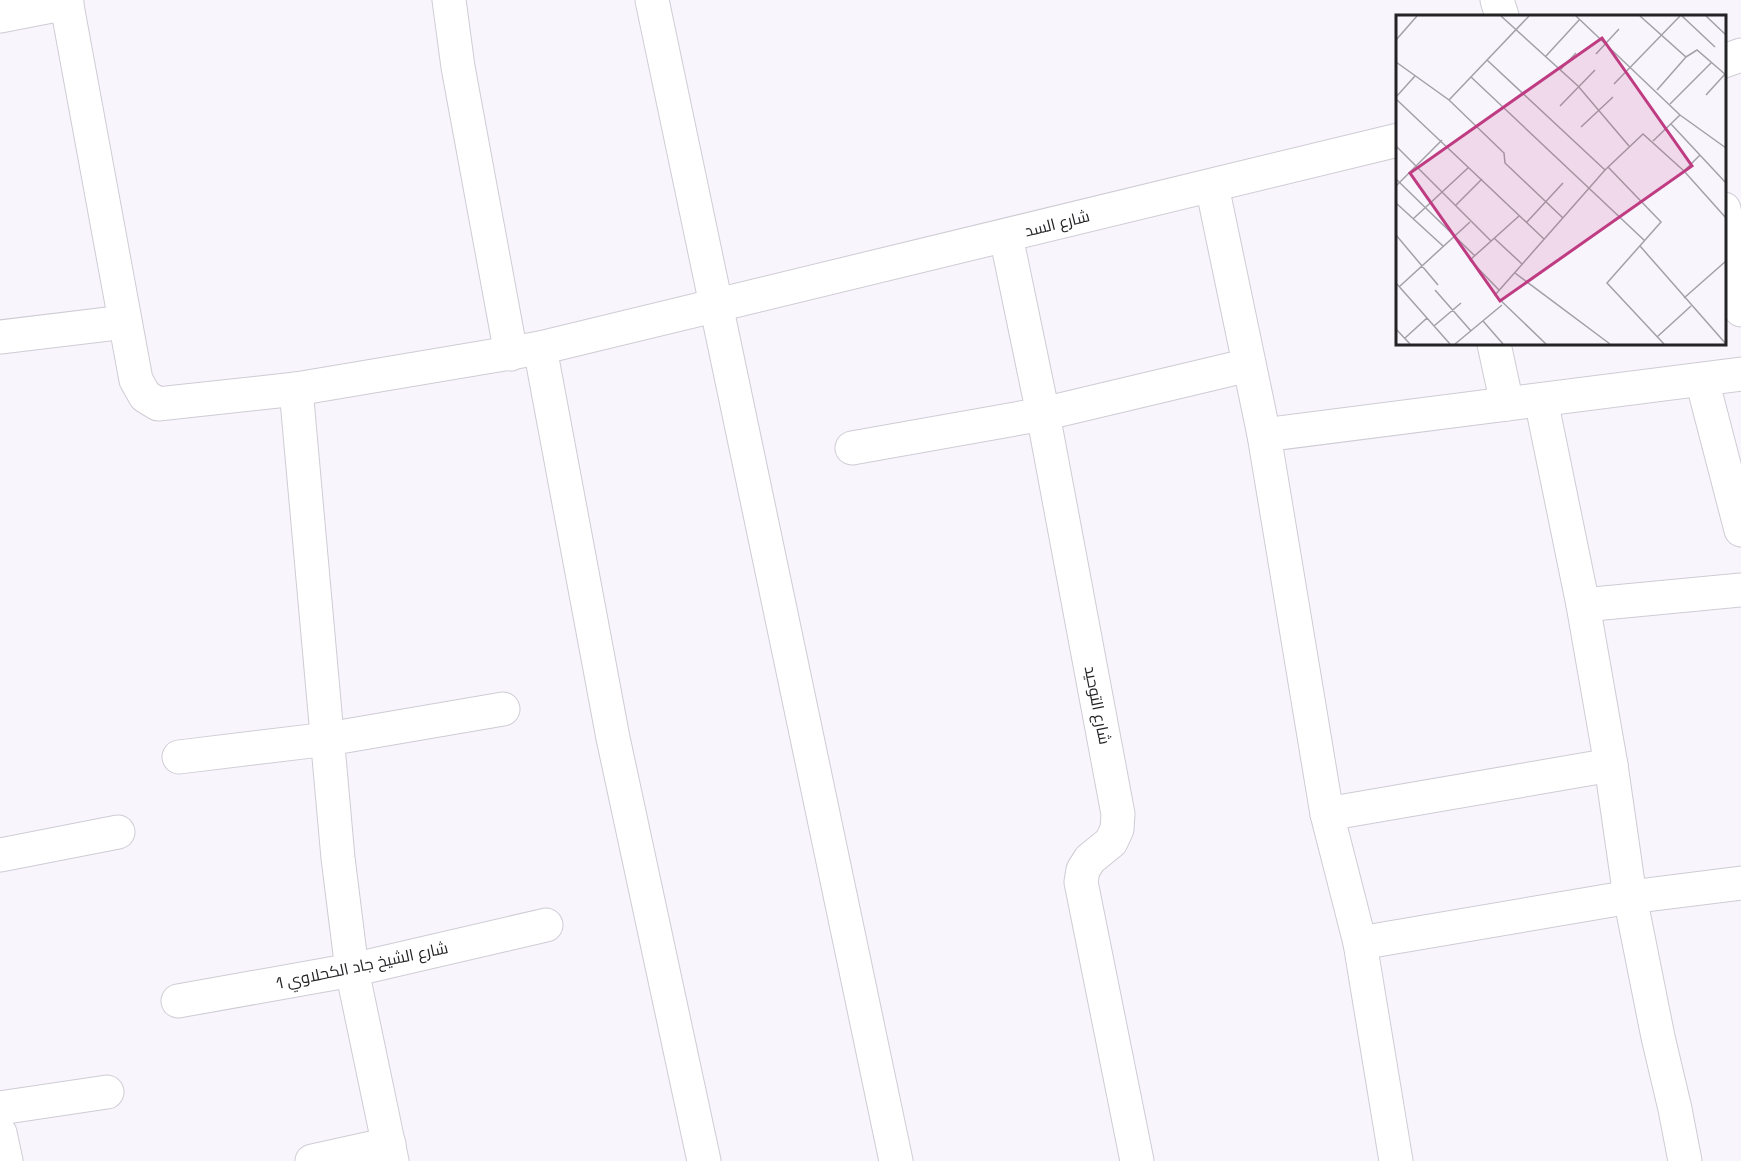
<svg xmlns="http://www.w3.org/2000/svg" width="1741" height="1161" viewBox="0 0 1741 1161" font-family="'Space Grotesk',Cairo,sans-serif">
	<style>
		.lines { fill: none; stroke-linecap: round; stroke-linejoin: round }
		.minor-casing { stroke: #cfccd4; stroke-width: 35 }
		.minor { stroke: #fff; stroke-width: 33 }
		.labels { text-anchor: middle; stroke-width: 5; stroke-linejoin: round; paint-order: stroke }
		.street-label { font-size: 16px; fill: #232225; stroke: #fff }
		.inset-road { fill: none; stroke: #a3a1a7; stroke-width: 1.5 }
		.view { fill: #bf3c82; fill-opacity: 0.15; stroke: #bf3c82; stroke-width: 3 }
		.inset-edge { fill: none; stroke: #232225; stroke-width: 3 }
	</style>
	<rect width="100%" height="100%" fill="#f8f5fd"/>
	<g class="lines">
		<g class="minor-casing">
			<g id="minor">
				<path d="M66,0L136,380L145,396L158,404L296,389L540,348L1398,140"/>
				<path d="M449,0L458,67L511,354"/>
				<path d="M652,0L896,1161"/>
				<path d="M1497,0L1502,16"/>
				<path d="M0,16L67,3"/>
				<path d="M1724,61L1741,55"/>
				<path d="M1212,186L1264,435L1327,814L1360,943L1396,1161"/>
				<path d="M1724,209L1741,310"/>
				<path d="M1006,236L1043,414L1118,814L1117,829L1111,842L1090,859L1083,870L1081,882L1137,1161"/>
				<path d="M0,337L125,322"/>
				<path d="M1494,344L1507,404"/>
				<path d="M540,348L613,738L704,1161"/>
				<path d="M1702,380L1741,530"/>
				<path d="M296,389L338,858L352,970L392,1161"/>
				<path d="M1541,400L1583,605L1611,765L1630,897L1658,1037L1675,1109L1685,1161"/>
				<path d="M1264,435L1741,374"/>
				<path d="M852,448L1043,414L1249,365"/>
				<path d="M1583,605L1741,590"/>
				<path d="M179,757L328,739L503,709"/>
				<path d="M1327,814L1611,765"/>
				<path d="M0,855L118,832"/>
				<path d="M1360,943L1630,897L1741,883"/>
				<path d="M178,1001L352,970L546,925"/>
				<path d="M0,1108L107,1092"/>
				<path d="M0,1133L6,1161"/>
				<path d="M312,1161L389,1144"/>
			</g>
		</g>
		<use href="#minor" class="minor"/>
	</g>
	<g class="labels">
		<g class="street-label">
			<text transform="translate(1057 223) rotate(-14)" y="6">شارع السد</text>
			<text transform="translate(1098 705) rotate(79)" y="6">شارع التوحيد</text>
			<text transform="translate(362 965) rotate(-12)" y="6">شارع الشيخ جاد الكحلاوي 1</text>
		</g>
	</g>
	<g transform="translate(1396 15)">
		<rect width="330" height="330" fill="#f8f5fd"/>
		<path class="inset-road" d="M105,1L182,71L233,131M180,1L284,100L330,133M244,1L290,42L301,35L330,60M286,1L319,32M310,1L330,20M0,25L21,1M200,39L223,14M150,41L184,4M91,45L209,155M0,47L53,85L108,138L109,148L167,203M164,55L180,38M75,62L249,226M218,69L284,1M261,75L290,42M310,80L330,58M0,82L19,61M0,84L148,224M53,85L133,1M274,89L316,47M164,91L199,55M275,109L330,168M185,112L217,82M257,126L284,100M0,131L95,226M212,152L265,207L211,268L268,329M288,156L304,140M0,164L79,241M0,171L46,125M0,188L47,231M59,191L86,164M17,204L73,152M130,208L167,168M0,220L42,270M98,223L126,249M244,231L330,329M119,258L214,329M0,268L54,329M3,272L74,207M39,275L75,316M103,275L74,245L123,201M288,283L330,246M87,306L107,329M38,311L65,288M0,314L14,329M261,322L295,291M9,323L31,303M59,329L106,290M150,329L99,280L209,155L247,119L288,156L330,203"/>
		<path class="view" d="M206,23L296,151L104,286L14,158Z"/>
		<rect width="330" height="330" class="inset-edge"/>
	</g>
</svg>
